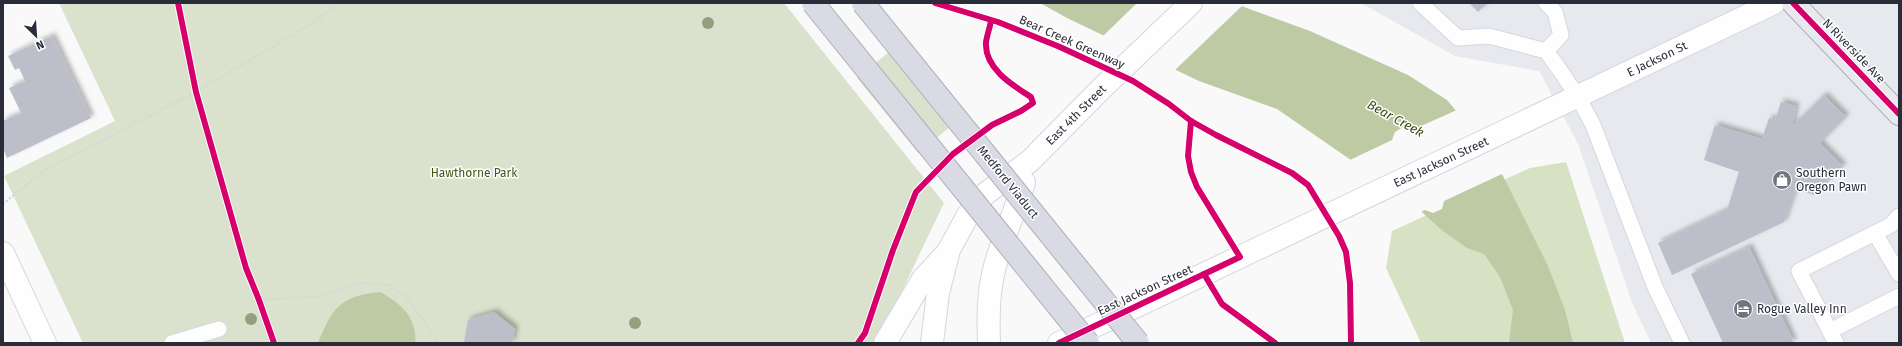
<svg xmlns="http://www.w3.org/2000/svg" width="1902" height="346" viewBox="0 0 1902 346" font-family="'Fira Sans',sans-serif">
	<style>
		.built { fill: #e7e9ee }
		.green { fill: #dae2ce }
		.forest { fill: #d7e1c3 }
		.water { fill: #becaa4 }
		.pier { fill: #f9f9f9 }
		.building { fill: #bcbfc9; filter: url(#shadow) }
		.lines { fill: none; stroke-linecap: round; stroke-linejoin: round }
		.service-casing { stroke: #d5d7de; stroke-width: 17 }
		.tertiary-casing { stroke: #d5d7de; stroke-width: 24 }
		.secondary-casing { stroke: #d5d7de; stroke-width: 24 }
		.primary-casing { stroke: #acafb9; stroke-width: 24 }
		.path { stroke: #d6d6d8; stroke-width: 2.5; stroke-dasharray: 2 2; stroke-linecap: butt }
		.service { stroke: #fefefe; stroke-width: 15 }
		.tertiary { stroke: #fefefe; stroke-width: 22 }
		.secondary { stroke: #fefefe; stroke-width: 22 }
		.primary { stroke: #e7e9ee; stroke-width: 22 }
		.motorway-bridge-casing { stroke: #acafb9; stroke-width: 24; stroke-linecap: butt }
		.motorway-bridge { stroke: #d9dae3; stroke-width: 22 }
		.cycleway-casing { stroke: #fff; stroke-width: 8 }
		.cycleway { stroke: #d6006c; stroke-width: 6 }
		.tree { fill: #959f7e }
		.labels { text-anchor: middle; stroke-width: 3; stroke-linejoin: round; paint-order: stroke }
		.street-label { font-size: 12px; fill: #292d3a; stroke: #fff }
		.park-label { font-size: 12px; fill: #44551a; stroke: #fff }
		.poi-label { font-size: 12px; fill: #292d3a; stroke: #fff; text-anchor: start }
		.water-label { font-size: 13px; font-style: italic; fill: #3e4e12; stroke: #fff }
	</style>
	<defs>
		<filter id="shadow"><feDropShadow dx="3.5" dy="-3.5" stdDeviation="2" flood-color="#0004"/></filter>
	</defs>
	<rect width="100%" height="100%" fill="#f9f9f9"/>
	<path class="built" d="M1361,3H1899V343H1651L1633,305L1578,144L1539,71L1455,56Z"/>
	<g class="green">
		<path d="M59,3H784L944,203L891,314L874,343H83L4,176L115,121Z"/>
		<path d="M905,39L966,114L918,153L857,78Z"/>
	</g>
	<path class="forest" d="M1566,162L1625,343H1421L1386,268L1392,231L1530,168Z"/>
	<g class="water">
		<path d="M1040,3H1233L1310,31L1408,75L1447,100L1479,138L1501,172L1548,266L1565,310L1573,343H1509L1513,310L1500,277L1484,254L1467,248L1443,231L1406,198L1277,109L1199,81L1067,18Z"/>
		<path d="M381,292C396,302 409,309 414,328C415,333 416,337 415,343H318C333,307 340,296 381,292Z"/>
	</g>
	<g class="pier">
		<path d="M1137,3H1240L1244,4L1174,71L1102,37Z"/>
		<path d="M1457,110L1480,137L1504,173L1444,201L1442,209L1433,213L1425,210L1419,213L1404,199L1350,160L1392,140L1395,132L1403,127L1412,130Z"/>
	</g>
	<g class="building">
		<path d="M1469,3H1487L1478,12Z"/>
		<path d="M52,36L91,118L7,158L3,148V121L21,113L9,88L25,81L19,68L15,70L8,56Z"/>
		<path d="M1824,95L1846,117L1820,143L1843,166L1814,195L1795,189L1784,222L1672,275L1658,243L1727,210L1739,172L1704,160L1715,125L1762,139L1769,118L1775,120L1781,102L1796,106L1792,126Z"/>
		<path d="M1749,247L1794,343H1723L1691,274Z"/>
		<path d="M494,312L515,329L512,343H464L468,320Z"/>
	</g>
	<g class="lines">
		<g class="service-casing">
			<g id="service">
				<path d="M1420,3L1458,38L1489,36L1546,51L1557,66L1578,97L1593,125L1655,287L1682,343"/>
				<path d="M1546,51L1561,35L1555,12L1546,3"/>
				<path d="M1875,233L1899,274"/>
				<path d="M1830,331L1899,296"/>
				<path d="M172,343L219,329"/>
				<path d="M1836,343L1799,271L1891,225L1899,216"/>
			</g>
		</g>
		<g class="tertiary-casing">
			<path id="tertiary" d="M3,253L45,343"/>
		</g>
		<g class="secondary-casing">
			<g id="secondary">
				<path d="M885,343L923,279L947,253"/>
				<path d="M932,343L938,293L949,250L968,215L985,194L1030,161L1100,90L1191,3"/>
				<path d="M989,343C988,317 988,291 995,266C1003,237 1016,210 1024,182"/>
				<path d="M1059,343L1774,3"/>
			</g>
		</g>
		<g class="primary-casing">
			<path id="primary" d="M1793,3L1899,114"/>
		</g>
		<g class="path">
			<path d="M3,204L43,171L196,92L318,20L338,3"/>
			<path d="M259,300L322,296L361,283L389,285L406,297L439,343"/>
		</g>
		<use href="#service" class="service"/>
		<use href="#tertiary" class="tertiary"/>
		<use href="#secondary" class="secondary"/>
		<use href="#primary" class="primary"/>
		<g class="motorway-bridge-casing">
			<g id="motorway-bridge">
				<path d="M813,3L1088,343"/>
				<path d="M863,3L1138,343"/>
			</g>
		</g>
		<use href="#motorway-bridge" class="motorway-bridge"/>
		<g class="cycleway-casing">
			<g id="cycleway">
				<path d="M178,3L196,92L246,268L259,300L274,343"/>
				<path d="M935,3L998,22L1060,47L1133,81L1169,104L1191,121L1216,135L1292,173L1308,185L1339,236L1346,252L1350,283L1351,343"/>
				<path d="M1793,3L1899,114"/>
				<path d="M1204,274L1222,304L1275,343"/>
				<path d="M858,343L865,333L893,250L916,192L953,154L992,125L1021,111L1033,103L1031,97C1012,85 984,68 986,42C987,35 990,27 991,21"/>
				<path d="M1059,343L1240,257L1197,187L1191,172L1188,156L1191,121"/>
			</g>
		</g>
		<use href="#cycleway" class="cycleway"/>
	</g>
	<g class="tree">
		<circle cx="708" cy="23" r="6"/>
		<circle cx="251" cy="319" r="6"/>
		<circle cx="635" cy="323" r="6"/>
	</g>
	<defs>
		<g id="shop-disc" transform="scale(1)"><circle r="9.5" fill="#72747d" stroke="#fff"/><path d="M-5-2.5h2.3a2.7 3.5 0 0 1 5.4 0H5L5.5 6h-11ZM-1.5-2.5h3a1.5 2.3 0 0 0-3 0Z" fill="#fff"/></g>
		<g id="hotel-disc" transform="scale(1)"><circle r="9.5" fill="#72747d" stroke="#fff"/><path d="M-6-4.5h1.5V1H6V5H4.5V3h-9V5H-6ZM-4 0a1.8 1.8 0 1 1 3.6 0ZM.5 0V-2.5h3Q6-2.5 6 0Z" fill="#fff"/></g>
	</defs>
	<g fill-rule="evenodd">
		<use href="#shop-disc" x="1782" y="180"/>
		<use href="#hotel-disc" x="1743" y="309"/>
	</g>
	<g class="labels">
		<g class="street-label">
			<text transform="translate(1072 42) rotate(24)" y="4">Bear Creek Greenway</text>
			<text transform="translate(1854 51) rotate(46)" y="4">N Riverside Ave</text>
			<text transform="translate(1657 59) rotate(-26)" y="4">E Jackson St</text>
			<text transform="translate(1076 115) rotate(-45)" y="4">East 4th Street</text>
			<text transform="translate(1441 162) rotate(-25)" y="4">East Jackson Street</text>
			<text transform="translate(1008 182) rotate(51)" y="4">Medford Viaduct</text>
			<text transform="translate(1145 290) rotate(-25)" y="4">East Jackson Street</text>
		</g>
		<g class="park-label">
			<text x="474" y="177">Hawthorne Park</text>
		</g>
		<g class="poi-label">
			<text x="1796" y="177">Southern<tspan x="1796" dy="14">Oregon Pawn</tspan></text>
			<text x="1757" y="313">Rogue Valley Inn</text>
		</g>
		<g class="water-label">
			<text transform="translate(1396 118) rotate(29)" y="5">Bear Creek</text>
		</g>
	</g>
	<rect width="1902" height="346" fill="none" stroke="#292d3a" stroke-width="8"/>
	<g transform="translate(36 36) rotate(155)" stroke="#ffffff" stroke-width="3" paint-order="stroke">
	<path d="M0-3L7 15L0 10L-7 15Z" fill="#292d3a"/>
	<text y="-6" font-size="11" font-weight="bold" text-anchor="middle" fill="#292d3a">N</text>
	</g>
</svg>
